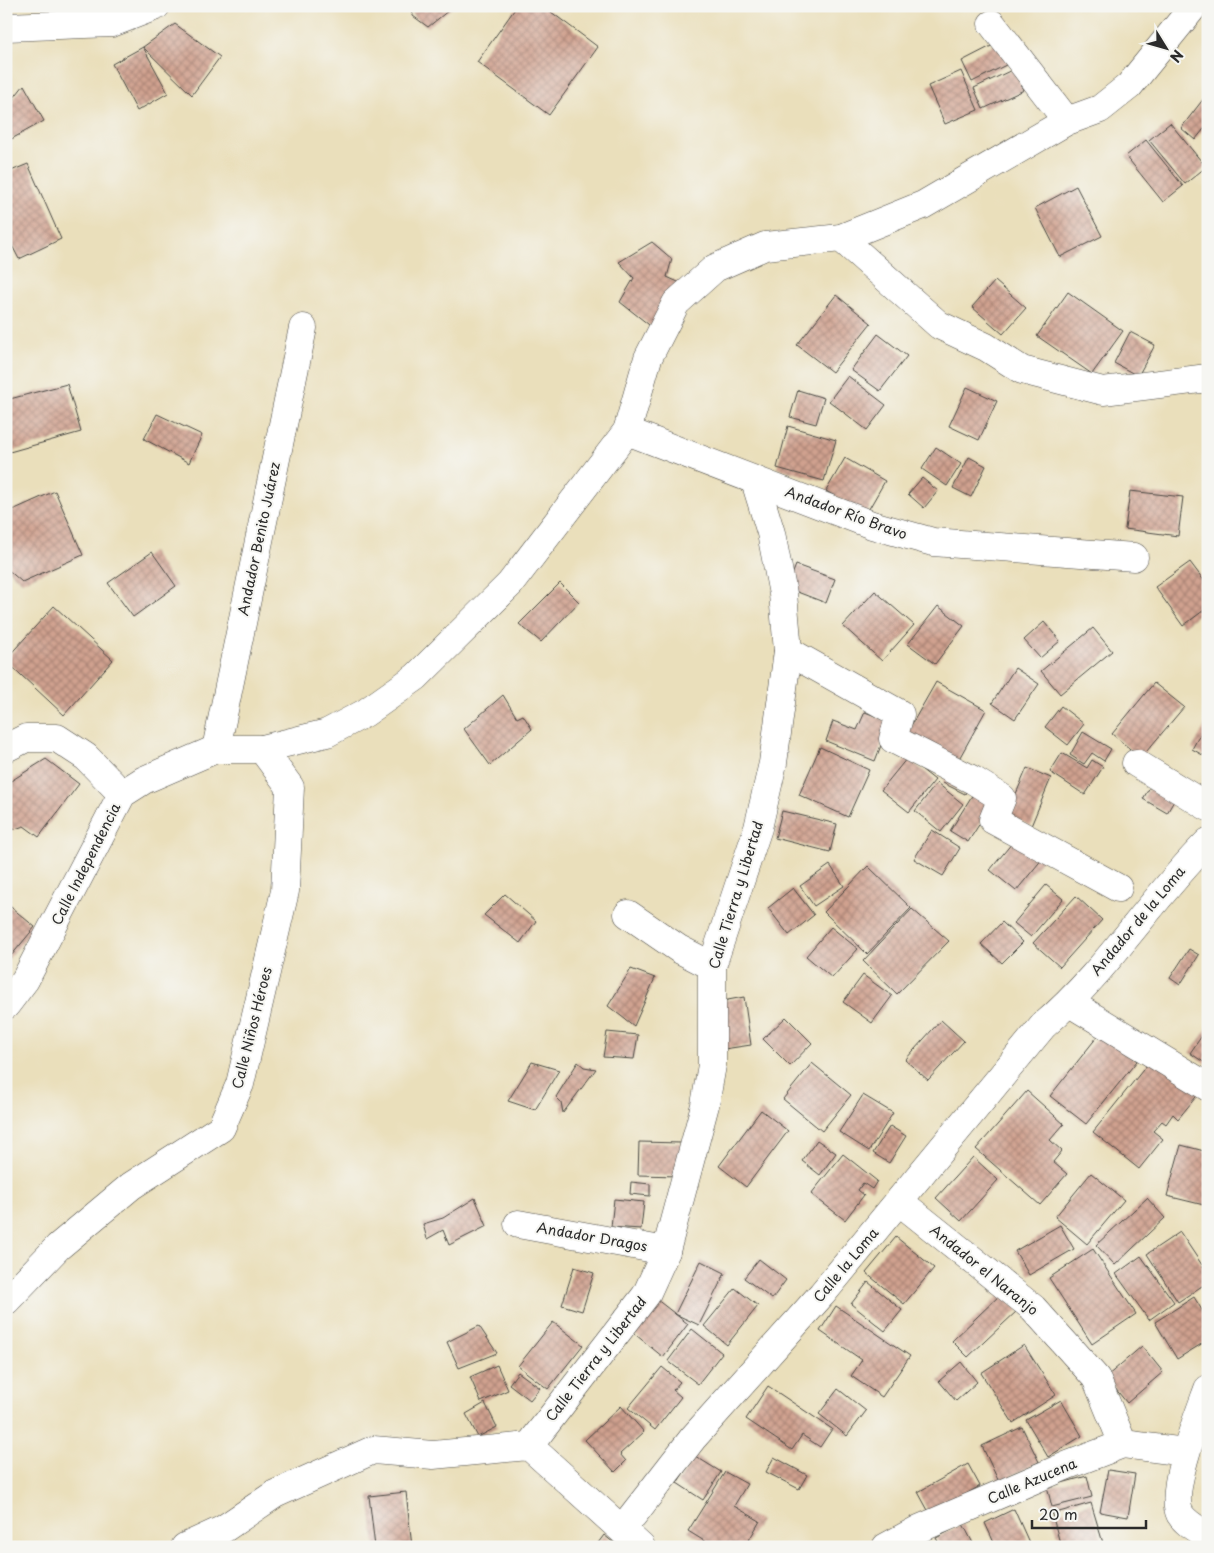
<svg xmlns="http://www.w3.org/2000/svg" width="1214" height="1553" viewBox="0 0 1214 1553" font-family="'Playpen Sans',sans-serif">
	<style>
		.building { fill: url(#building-cross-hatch) }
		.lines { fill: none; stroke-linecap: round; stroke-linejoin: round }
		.minor-casing { stroke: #484641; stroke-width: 29 }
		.minor { stroke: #fff; stroke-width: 28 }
		.labels { text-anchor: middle; stroke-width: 4; stroke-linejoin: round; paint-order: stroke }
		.street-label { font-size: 14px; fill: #2b2b2b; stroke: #f6f6f2 }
	</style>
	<defs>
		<pattern id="building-cross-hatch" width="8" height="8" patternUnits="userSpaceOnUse" patternTransform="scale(1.25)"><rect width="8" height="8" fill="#d0a18f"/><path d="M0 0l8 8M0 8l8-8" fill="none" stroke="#a98375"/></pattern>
	</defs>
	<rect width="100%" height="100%" fill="#f6f6f2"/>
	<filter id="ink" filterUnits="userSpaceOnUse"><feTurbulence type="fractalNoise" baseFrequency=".02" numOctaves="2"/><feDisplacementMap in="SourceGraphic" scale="10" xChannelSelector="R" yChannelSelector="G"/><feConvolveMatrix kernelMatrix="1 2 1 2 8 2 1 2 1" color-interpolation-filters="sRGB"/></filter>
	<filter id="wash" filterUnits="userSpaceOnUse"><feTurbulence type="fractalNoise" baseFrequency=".0096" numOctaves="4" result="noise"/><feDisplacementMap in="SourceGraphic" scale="20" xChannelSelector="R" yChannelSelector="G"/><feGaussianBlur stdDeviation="1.12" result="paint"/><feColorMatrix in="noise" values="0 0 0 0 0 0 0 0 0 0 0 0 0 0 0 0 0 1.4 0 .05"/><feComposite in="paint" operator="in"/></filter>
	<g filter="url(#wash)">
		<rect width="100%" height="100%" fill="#eadfbb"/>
		<g id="blocks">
			<g class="building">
				<path d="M412,6H454L428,27L413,16Z"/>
				<path d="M517,6H543L598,47L549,115L477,62Z"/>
				<path d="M175,24L220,57L192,95L143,47Z"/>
				<path d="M999,42L1010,63L972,82L962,61Z"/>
				<path d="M143,47L168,93L137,111L112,64Z"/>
				<path d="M1014,69L1024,90L983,109L974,88Z"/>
				<path d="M961,71L978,110L945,124L928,86Z"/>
				<path d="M24,85L44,121L6,142V108Z"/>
				<path d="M1208,93V124L1195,140L1181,128Z"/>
				<path d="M1170,123L1206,167L1185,184L1149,140Z"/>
				<path d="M1146,140L1183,186L1163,202L1126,156Z"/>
				<path d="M28,164L61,239L19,259L6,234V173Z"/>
				<path d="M1076,186L1102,236L1060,257L1035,208Z"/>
				<path d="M652,242L672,259L667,277L687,286L653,328L620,302L634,278L619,262Z"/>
				<path d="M995,281L1026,308L1003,334L972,307Z"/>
				<path d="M1068,292L1123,331L1092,374L1037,336Z"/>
				<path d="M836,295L871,323L832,372L797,345Z"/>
				<path d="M1130,332L1155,345L1138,376L1114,363Z"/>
				<path d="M878,334L907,356L880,391L851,370Z"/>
				<path d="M848,376L886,405L867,430L829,401Z"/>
				<path d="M67,384L81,432L6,453V400Z"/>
				<path d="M967,387L997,401L979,440L949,426Z"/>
				<path d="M798,390L824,398L816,424L790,417Z"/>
				<path d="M157,414L202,435L189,463L144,439Z"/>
				<path d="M788,426L836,440L824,481L777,468Z"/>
				<path d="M936,447L961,464L947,486L922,469Z"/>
				<path d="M969,457L986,466L971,497L953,488Z"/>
				<path d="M845,458L885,481L866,514L826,491Z"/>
				<path d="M922,478L938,491L924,508L908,494Z"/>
				<path d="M55,491L83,555L22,582L6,568V513Z"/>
				<path d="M1130,491L1183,497L1178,536L1125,529Z"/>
				<path d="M152,552L176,586L133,617L108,583Z"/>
				<path d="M1190,562L1208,586V607L1183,626L1155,587Z"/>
				<path d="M796,565L835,579L826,603L787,588Z"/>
				<path d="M560,583L579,602L541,642L519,624Z"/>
				<path d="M875,591L914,625L882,661L843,626Z"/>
				<path d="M54,606L113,660L64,715L6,661V659Z"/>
				<path d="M938,606L964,626L935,664L908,644Z"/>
				<path d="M1044,622L1060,641L1040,658L1024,640Z"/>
				<path d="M1093,628L1112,651L1060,694L1041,671Z"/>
				<path d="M1015,668L1039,684L1015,719L992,703Z"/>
				<path d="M936,682L986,710L955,766L904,738Z"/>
				<path d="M1154,683L1184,707L1141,758L1112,734Z"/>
				<path d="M503,695L517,718L523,715L532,729L490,765L464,729Z"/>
				<path d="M1061,706L1084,724L1068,745L1045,727Z"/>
				<path d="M865,712L890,722L875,761L826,741L833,721L857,730Z"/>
				<path d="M1208,720V758L1192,749Z"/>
				<path d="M1083,732L1111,749L1104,761L1092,753L1084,764L1070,755Z"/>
				<path d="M820,747L869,770L848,817L799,795Z"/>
				<path d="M1062,753L1087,768L1092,760L1103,767L1085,795L1050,772Z"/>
				<path d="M907,758L935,780L909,812L881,790Z"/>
				<path d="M46,759L79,784L39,837L24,826L6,832V784Z"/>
				<path d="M1027,768L1051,778L1031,826L1007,815Z"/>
				<path d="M947,775L969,786L965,794L943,783Z"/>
				<path d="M937,783L963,804L941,832L915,811Z"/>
				<path d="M1151,785L1175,799L1167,813L1143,799Z"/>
				<path d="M973,794L991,806L968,842L950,831Z"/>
				<path d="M782,811L837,824L830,852L775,838Z"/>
				<path d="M932,830L960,848L943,876L914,859Z"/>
				<path d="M1017,837L1043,858L1016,891L990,870Z"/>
				<path d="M830,865L844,886L814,906L800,886Z"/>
				<path d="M868,866L911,908L867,954L824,912Z"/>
				<path d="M1046,885L1063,899L1031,937L1014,923Z"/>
				<path d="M793,888L814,915L789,935L768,908Z"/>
				<path d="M505,894L536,921L520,943L484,915Z"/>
				<path d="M1076,896L1102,920L1060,967L1033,943Z"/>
				<path d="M6,903L35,927L6,962Z"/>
				<path d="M912,909L949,941L897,994L863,961Z"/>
				<path d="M1002,922L1023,942L1002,963L981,944Z"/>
				<path d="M831,927L858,949L832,978L806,956Z"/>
				<path d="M1189,949L1199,955L1180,985L1170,978Z"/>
				<path d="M631,969L655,978L634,1026L608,1006Z"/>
				<path d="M863,975L892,996L872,1023L843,1002Z"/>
				<path d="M744,997L751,1045L724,1049L717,1002Z"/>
				<path d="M786,1017L812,1043L790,1066L763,1039Z"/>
				<path d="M941,1020L964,1041L928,1080L905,1060Z"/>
				<path d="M1208,1027V1065L1190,1053Z"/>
				<path d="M607,1032L638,1035L634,1059L603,1057Z"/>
				<path d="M1101,1032L1137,1061L1086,1124L1050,1096Z"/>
				<path d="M1155,1055L1200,1092L1178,1119L1173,1114L1166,1124L1162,1121L1153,1131L1163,1139L1139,1169L1093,1132Z"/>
				<path d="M532,1062L559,1070L535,1110L508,1101Z"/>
				<path d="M578,1062L584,1067L596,1069L563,1113L561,1102L556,1097Z"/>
				<path d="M812,1063L851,1095L822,1131L783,1099Z"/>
				<path d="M1027,1091L1064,1124L1050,1140L1062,1151L1053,1162L1067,1174L1040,1205L976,1149Z"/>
				<path d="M863,1095L893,1113L869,1151L839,1132Z"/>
				<path d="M761,1110L788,1131L746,1187L719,1166Z"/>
				<path d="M890,1126L906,1136L889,1163L873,1153Z"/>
				<path d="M817,1140L836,1153L820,1175L802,1161Z"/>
				<path d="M639,1142L681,1143L679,1176L638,1175Z"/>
				<path d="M1181,1145L1208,1152V1206L1167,1196Z"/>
				<path d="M843,1154L877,1181L872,1189L863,1183L858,1190L864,1195L845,1220L811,1194Z"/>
				<path d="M973,1157L998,1180L961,1221L936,1198Z"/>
				<path d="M1091,1173L1124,1200L1087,1244L1055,1217Z"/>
				<path d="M631,1182L650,1184V1196L630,1194Z"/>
				<path d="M475,1198L487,1226L449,1245L443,1230L427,1239L423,1224L443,1218Z"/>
				<path d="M1147,1198L1165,1218L1115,1265L1096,1245Z"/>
				<path d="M614,1199L644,1202L641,1229L611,1227Z"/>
				<path d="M1060,1225L1074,1249L1029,1275L1015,1251Z"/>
				<path d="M1180,1232L1208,1274V1282L1178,1302L1147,1254Z"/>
				<path d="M896,1237L934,1268L904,1304L866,1273Z"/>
				<path d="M1093,1249L1136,1314L1092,1344L1049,1278Z"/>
				<path d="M1141,1256L1174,1302L1149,1320L1116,1274Z"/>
				<path d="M759,1259L786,1280L772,1299L744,1278Z"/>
				<path d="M701,1261L725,1273L699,1325L675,1314Z"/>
				<path d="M574,1267L594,1273L582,1311L562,1305Z"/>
				<path d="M868,1282L902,1310L885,1331L851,1304Z"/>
				<path d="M735,1288L758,1306L727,1345L704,1326Z"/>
				<path d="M1002,1293L1018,1310L968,1357L952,1341Z"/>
				<path d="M1194,1297L1208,1320V1340L1177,1359L1155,1322Z"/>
				<path d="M656,1299L688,1324L663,1357L631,1331Z"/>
				<path d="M836,1306L910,1356L882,1397L851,1376L862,1360L820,1331Z"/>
				<path d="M553,1322L583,1345L548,1389L518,1366Z"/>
				<path d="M479,1326L497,1353L459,1368L447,1342Z"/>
				<path d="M692,1329L722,1353L698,1384L668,1361Z"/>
				<path d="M1024,1345L1056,1395L1013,1423L981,1373Z"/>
				<path d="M1142,1346L1163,1372L1127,1403L1106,1377Z"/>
				<path d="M961,1362L977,1382L956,1401L939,1381Z"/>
				<path d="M497,1365L508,1390L481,1402L470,1377Z"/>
				<path d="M662,1367L680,1382L673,1390L681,1397L655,1430L628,1408Z"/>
				<path d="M518,1372L540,1388L530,1400L509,1384Z"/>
				<path d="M768,1386L832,1429L820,1447L802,1435L792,1450L746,1419Z"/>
				<path d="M838,1389L866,1411L847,1436L819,1414Z"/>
				<path d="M1061,1400L1082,1436L1048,1457L1026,1420Z"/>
				<path d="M485,1403L497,1427L478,1437L466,1414Z"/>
				<path d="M621,1406L644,1432L620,1454L626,1461L615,1472L585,1440Z"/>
				<path d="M1022,1427L1039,1462L999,1482L982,1446Z"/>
				<path d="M695,1456L721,1472L703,1500L677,1483Z"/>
				<path d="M774,1457L807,1475L799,1489L766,1472Z"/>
				<path d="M968,1464L980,1486L930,1514L918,1492Z"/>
				<path d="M1108,1470L1135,1474L1128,1517L1100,1512Z"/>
				<path d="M725,1472L747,1484L734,1506L760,1521L745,1547H714L688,1531Z"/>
				<path d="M1087,1476L1092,1497L1052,1507L1047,1487Z"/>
				<path d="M406,1492L412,1547H375L369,1496Z"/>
				<path d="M1091,1503L1103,1543L1092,1547H1061L1052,1514Z"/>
				<path d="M1014,1509L1031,1547H996L985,1523Z"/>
				<path d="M963,1524L974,1545L941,1547L936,1538Z"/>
				<path d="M604,1535L619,1547H595Z"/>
			</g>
		</g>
	</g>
	<g filter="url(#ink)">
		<use href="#blocks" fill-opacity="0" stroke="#484641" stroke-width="1"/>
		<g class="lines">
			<g class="minor-casing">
				<g id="minor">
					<path d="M992,24L1067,121"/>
					<path d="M6,27L112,23L156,6"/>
					<path d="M841,238L939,325L986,347L1022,370L1103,391L1208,378"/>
					<path d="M627,431L872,525L933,542L1134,557"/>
					<path d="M788,651L900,714L893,739L973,780L1002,798L993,820L1118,888"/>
					<path d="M6,748L26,738H57L86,757L122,794"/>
					<path d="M216,749L303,328"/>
					<path d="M1136,763L1208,807"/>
					<path d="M628,914L679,949L712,966"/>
					<path d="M1070,1003L1208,1087"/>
					<path d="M6,1005L25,980L122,794L144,780L216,749H262L327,733L365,713L416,677L510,584L627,431L648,358L676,303L715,268L765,246L841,238L923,205L1067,121L1100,109L1129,86L1194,6"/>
					<path d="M900,1202L1033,1308L1096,1378L1123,1444"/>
					<path d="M518,1224L666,1251"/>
					<path d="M6,1301L58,1247L131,1186L221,1128L240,1084L285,891L290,787L262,749"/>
					<path d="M1208,1389C1199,1414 1168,1491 1180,1514C1186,1524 1199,1530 1208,1536"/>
					<path d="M529,1446L646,1295L666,1251L705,1105L712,1065V966L758,828L773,763L788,651L783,594L771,533L755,481"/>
					<path d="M623,1528L693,1438L822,1294L1043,1026C1106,972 1150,900 1208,842"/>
					<path d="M185,1547L222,1530L275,1494L373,1450L433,1455L529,1446L641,1547"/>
					<path d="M886,1547L921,1528L1068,1465L1123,1444L1185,1452"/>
				</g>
			</g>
			<use href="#minor" class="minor"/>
		</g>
	</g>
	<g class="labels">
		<g class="street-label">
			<text transform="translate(846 513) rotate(20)" y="5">Andador Río Bravo</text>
			<text transform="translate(259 539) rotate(-78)" y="5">Andador Benito Juárez</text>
			<text transform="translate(86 864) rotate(-63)" y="5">Calle Independencia</text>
			<text transform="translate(736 895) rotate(-73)" y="5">Calle Tierra y Libertad</text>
			<text transform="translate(1138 921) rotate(-50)" y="5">Andador de la Loma</text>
			<text transform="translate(252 1028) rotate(-76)" y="5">Calle Niños Héroes</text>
			<text transform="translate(592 1237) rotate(10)" y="5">Andador Dragos</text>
			<text transform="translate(846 1265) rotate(-50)" y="5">Calle la Loma</text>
			<text transform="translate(984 1270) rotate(39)" y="5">Andador el Naranjo</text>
			<text transform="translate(596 1359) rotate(-52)" y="5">Calle Tierra y Libertad</text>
			<text transform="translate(1032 1481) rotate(-23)" y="5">Calle Azucena</text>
		</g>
	</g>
	<rect width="1214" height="1553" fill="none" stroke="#f6f6f2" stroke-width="25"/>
	<g transform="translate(1166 48) rotate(127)" stroke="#f6f6f2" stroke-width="4" paint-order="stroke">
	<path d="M0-4L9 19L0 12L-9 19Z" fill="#2b2b2b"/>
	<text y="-8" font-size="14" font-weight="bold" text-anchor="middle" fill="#2b2b2b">N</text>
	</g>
	<path d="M1032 1520v8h114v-8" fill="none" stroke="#2b2b2b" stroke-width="2.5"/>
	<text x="1039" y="1520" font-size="15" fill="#2b2b2b" stroke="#f6f6f2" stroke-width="4" paint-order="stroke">20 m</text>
</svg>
